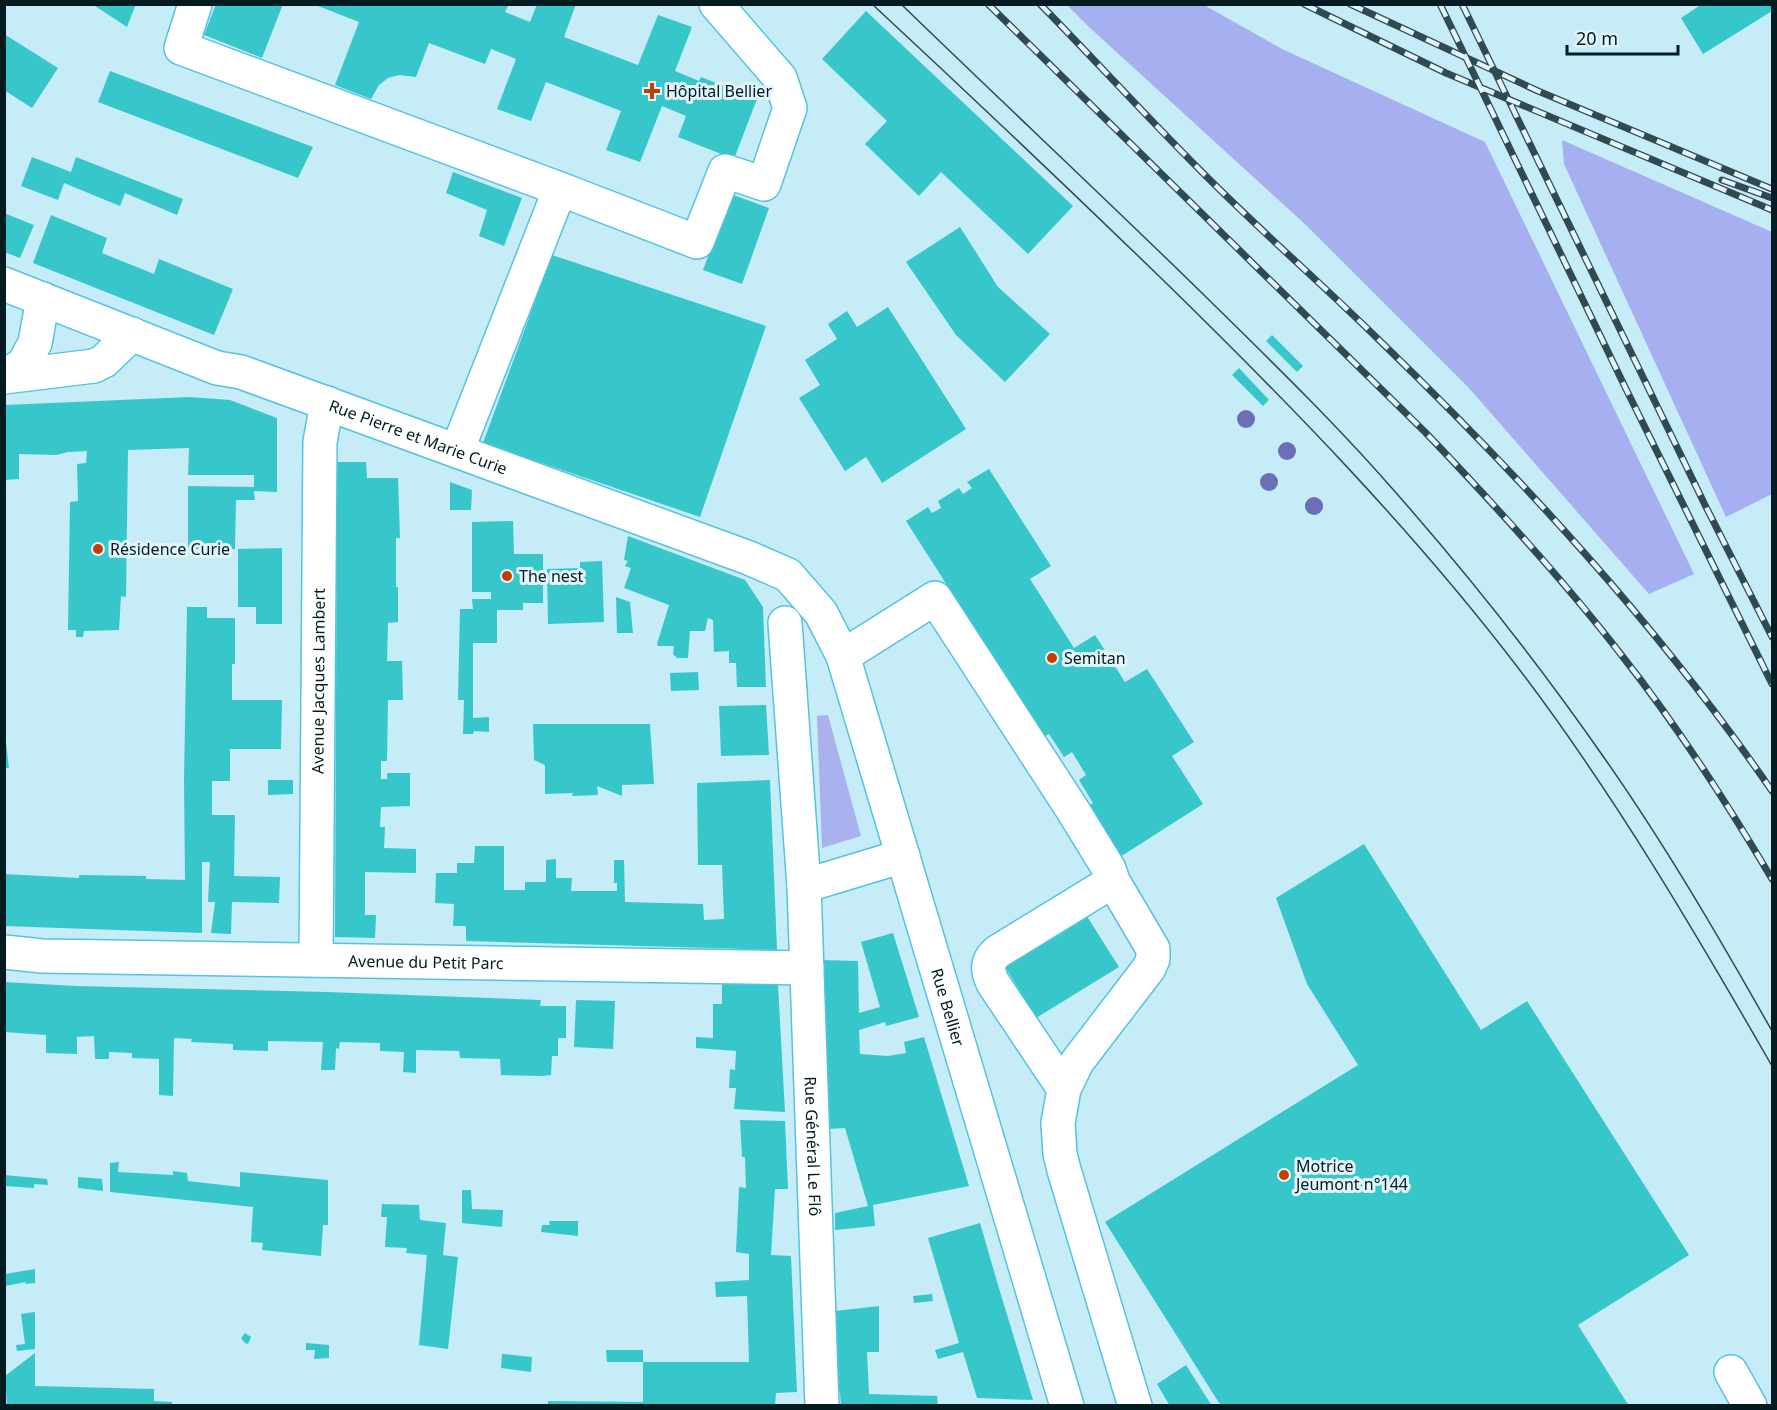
<svg xmlns="http://www.w3.org/2000/svg" width="1777" height="1410" viewBox="0 0 1777 1410" font-family="'Noto Sans',sans-serif">
	<style>
		.green { fill: #a6afef }
		.forest { fill: #a9b1ee }
		.building { fill: #37c7cb }
		.lines { fill: none; stroke-linecap: round; stroke-linejoin: round }
		.minor-casing { stroke: #55c3e0; stroke-width: 36 }
		.minor { stroke: #fff; stroke-width: 33 }
		.tram { stroke: #2f4a52; stroke-width: 1.5 }
		.rail-casing { stroke: #2f4a52; stroke-width: 7 }
		.rail { stroke: #e2f5fb; stroke-width: 4.5; stroke-dasharray: 14; stroke-linecap: butt }
		.tree { fill: #6c6eb6 }
		.poi-dot { fill: #c43d01; stroke: #e2f5fb; stroke-width: 2 }
		.labels { text-anchor: middle; stroke-width: 6; stroke-linejoin: round; paint-order: stroke }
		.poi-label { font-size: 16px; fill: #041b22; stroke: #e2f5fb; text-anchor: start }
		.street-label { font-size: 16px; fill: #041b22; stroke: #e2f5fb }
	</style>
	<rect width="100%" height="100%" fill="#c5ecf7"/>
	<g class="green">
		<path d="M1067,5H1204L1282,49L1485,142L1694,574L1649,594L1468,387L1306,225L1089,27Z"/>
		<path d="M1562,140L1772,232V494L1726,517L1564,164Z"/>
	</g>
	<path class="forest" d="M828,715L861,836L822,848L817,716Z"/>
	<g class="building">
		<path d="M92,4H136L127,27Z"/>
		<path d="M216,4H283L262,58L204,35Z"/>
		<path d="M313,4H504L508,6L505,12L530,22L537,4H576L564,37L638,65L658,15L692,27L675,71L699,81L701,77L757,99L734,159L678,137L686,116L662,106L640,162L606,150L621,111L546,82L531,121L497,109L516,59L491,49L485,64L429,43L416,77L399,75L388,78L379,85L371,99L335,85L359,22Z"/>
		<path d="M1702,4H1772V11L1703,54L1681,18Z"/>
		<path d="M866,11L1073,206L1028,254L941,172L919,196L865,144L887,121L822,59Z"/>
		<path d="M4,34L58,68L32,108L4,90Z"/>
		<path d="M110,71L313,147L298,178L98,102Z"/>
		<path d="M32,157L71,172L76,157L183,199L177,215L125,193L120,206L64,183L58,200L21,186Z"/>
		<path d="M453,172L522,198L504,246L479,236L487,210L446,193Z"/>
		<path d="M731,194L769,208L742,284L703,270Z"/>
		<path d="M4,213L34,225L20,258L4,252Z"/>
		<path d="M51,215L107,238L102,253L154,274L159,259L233,289L214,335L33,263Z"/>
		<path d="M960,227L998,287L1050,334L1005,382L956,335L906,262Z"/>
		<path d="M552,255L766,326L700,517L483,443Z"/>
		<path d="M888,307L966,429L882,483L866,457L845,471L799,398L820,385L805,360L837,339L828,324L847,311L857,327Z"/>
		<path d="M1272,335L1303,366L1297,372L1266,341Z"/>
		<path d="M1239,368L1269,400L1263,406L1232,375Z"/>
		<path d="M190,397L230,400L277,418V492L254,491L255,500H236L235,549H188V486L254,487V475H188L189,448L128,450L126,597L121,596L119,630L84,631L83,637H76V630H68L70,502L78,501L77,464L86,463L87,451L68,452L56,455L19,454V479L5,480V405Z"/>
		<path d="M337,462H366L367,478H398L400,538H396V587H398V622L388,623L387,661H402L403,700H388L387,761H381V779H387V773H410V806L381,807L380,827H385L384,848L416,849V873L365,872V915H376L375,938L335,937Z"/>
		<path d="M989,469L1051,566L1030,579L1074,648L1095,635L1125,682L1147,669L1194,742L1172,756L1203,804L1120,857L1088,806L1093,803L1079,780L1086,775L1072,752L1064,757L1049,734L1044,737L906,521L928,507L932,513L941,508L938,501L959,488L963,494L972,488L967,482Z"/>
		<path d="M450,482L472,490L471,510H450Z"/>
		<path d="M513,521L514,554H543V603H523V610H497V643H473V718L489,717V732L474,731L473,734H463L464,700H458L460,609H473L472,599H491V592H472V522Z"/>
		<path d="M628,536L745,580L763,607L766,687H737L736,663H729V651L714,652L713,620L708,618L705,631H690L688,658H677L673,654L674,646H658L657,644L669,605L624,588L631,568L625,566L628,561L624,560Z"/>
		<path d="M282,548V624H256V607H238V549Z"/>
		<path d="M602,561L604,622L548,624L547,569L580,568V562Z"/>
		<path d="M616,597L630,602L633,633H617Z"/>
		<path d="M187,607H207V618H235V664H232V700H282L281,749H230V781H212V815H235L234,876L280,877L279,903L232,902L231,934L211,933L215,902H208L210,862H202V933L4,926V874L79,878V875L146,876V879L185,880L184,781Z"/>
		<path d="M698,672L699,690L671,691L670,673Z"/>
		<path d="M766,705L769,755L721,756L719,706Z"/>
		<path d="M533,724H650L654,784L622,785V796L597,786L598,795L572,796L573,793L545,794V765L534,760Z"/>
		<path d="M4,742H6L9,768H4Z"/>
		<path d="M268,780H293V794L268,795Z"/>
		<path d="M770,780L777,950L466,941V926H453L454,904L435,903L436,873H457V863H474L475,846H504V890H525V882H546V860L556,859V878H572L571,891H617V883H614V860H624L625,902L703,904L704,920L724,919L722,865H698L697,783Z"/>
		<path d="M1364,844L1481,1030L1527,1001L1689,1255L1578,1325L1629,1406H1221L1105,1222L1358,1065L1307,984L1276,898Z"/>
		<path d="M1083,910L1119,967L1036,1018L1001,960Z"/>
		<path d="M893,933L919,1017L886,1026L885,1022L859,1030L860,1054L888,1056L906,1053L904,1042L924,1037L969,1186L873,1205L875,1226L835,1230V1213L868,1206L845,1128L828,1129L821,960L858,961L859,1013L880,1007L861,942Z"/>
		<path d="M4,982L76,986L327,992L541,1000L540,1006H566V1038H558V1056H552L551,1075L541,1076L501,1075L500,1059L460,1058L459,1051L416,1050V1073L403,1072L404,1052L380,1051V1043L340,1042L339,1049L336,1048L335,1070H321L323,1042L268,1041V1051L233,1050V1044L191,1042L192,1039L174,1038L173,1096L159,1095V1059L132,1058V1053L109,1052V1059H95L94,1036L77,1037V1054L46,1053V1035L4,1032Z"/>
		<path d="M722,983L778,985L785,1112L734,1109L736,1088H729L730,1069L735,1070L736,1051L696,1048V1037L713,1038V1004H722Z"/>
		<path d="M576,1000L615,1001L613,1049L574,1047Z"/>
		<path d="M740,1120L785,1121L788,1189H775L771,1255L791,1256L797,1392L776,1393L775,1406H548V1401L643,1402V1362H749L747,1296L716,1297L715,1282L749,1280V1254L736,1252L739,1187L746,1188L745,1157H742Z"/>
		<path d="M119,1162L118,1172L173,1175V1171L187,1173L188,1181L240,1187V1172L328,1180V1225H323L321,1256L262,1250L263,1243L251,1242L253,1207L110,1192V1163Z"/>
		<path d="M4,1175L47,1179L48,1185L34,1184V1188L4,1186Z"/>
		<path d="M78,1177L102,1179L103,1191L78,1188Z"/>
		<path d="M462,1190H471L472,1209L503,1210L502,1227L462,1223Z"/>
		<path d="M382,1204L419,1205L420,1220L446,1223L443,1255L458,1257L448,1349L419,1345L427,1255L406,1253L407,1248L385,1247L387,1217H381Z"/>
		<path d="M549,1221H578V1236L541,1232L542,1225H550Z"/>
		<path d="M980,1223L998,1285L1033,1400L977,1398L963,1352L938,1359L935,1350L959,1343L928,1238Z"/>
		<path d="M35,1269V1283L25,1284L26,1282L5,1286V1274Z"/>
		<path d="M932,1294L933,1301L914,1303L913,1296Z"/>
		<path d="M879,1306V1352H867L869,1394L937,1396L938,1406H841L840,1392H836L834,1350L837,1351L835,1311Z"/>
		<path d="M35,1312V1349L17,1351L16,1345L25,1344L21,1314Z"/>
		<path d="M245,1333L251,1337L248,1344L245,1343L241,1338Z"/>
		<path d="M306,1343L329,1345V1358L314,1359L315,1350H306Z"/>
		<path d="M606,1350H643V1362H607Z"/>
		<path d="M35,1353V1386L154,1389V1401L172,1402V1406H7L5,1376Z"/>
		<path d="M502,1354L532,1357L531,1372L501,1368Z"/>
		<path d="M1186,1365L1212,1406H1170L1157,1384Z"/>
	</g>
	<g class="lines">
		<g class="minor-casing">
			<g id="minor">
				<path d="M195,4L181,48L560,189"/>
				<path id="s1" d="M4,284L217,368L241,372L749,558L788,575L821,613L843,656L1067,1406"/>
				<path d="M4,376L23,365L35,343L43,299"/>
				<path d="M4,377L94,366L104,361L132,334"/>
				<path d="M457,451L560,189L697,242L725,171L764,184L790,108L780,78L716,4"/>
				<path id="s2" d="M785,623L804,886L822,1406"/>
				<path d="M843,656L935,598L1074,812L1109,869L1113,881"/>
				<path d="M804,886L903,856"/>
				<path id="s3" d="M4,952L42,956L807,968"/>
				<path id="s4" d="M316,960L320,442L327,403"/>
				<path d="M1064,1089L993,983C987,970 986,962 997,952L1113,881L1153,949V959L1149,968L1077,1062L1064,1089L1058,1123L1060,1154L1064,1170L1135,1406"/>
				<path d="M1731,1372L1750,1406"/>
			</g>
		</g>
		<use href="#minor" class="minor"/>
		<g class="tram">
			<path d="M872,4C970,95 1067,187 1163,280C1289,403 1412,529 1519,669C1614,794 1694,930 1772,1066"/>
			<path d="M901,4C1002,102 1105,198 1205,296C1268,358 1332,420 1390,486C1467,573 1539,664 1605,759C1666,846 1720,939 1772,1031"/>
		</g>
		<g class="rail-casing">
			<g id="rail">
				<path d="M988,4L1425,432C1494,504 1562,578 1623,657C1678,727 1727,803 1772,879"/>
				<path d="M1040,4C1093,58 1144,114 1198,168C1256,227 1319,281 1378,339C1522,478 1659,627 1772,791"/>
				<path d="M1304,4L1446,73L1772,210"/>
				<path d="M1350,4L1538,91L1772,189"/>
				<path d="M1440,4L1626,389L1772,684"/>
				<path d="M1462,4L1706,507L1772,637"/>
				<path d="M1722,180L1772,198"/>
			</g>
		</g>
		<use href="#rail" class="rail"/>
	</g>
	<g class="tree">
		<circle cx="1246" cy="419" r="9"/>
		<circle cx="1287" cy="451" r="9"/>
		<circle cx="1269" cy="482" r="9"/>
		<circle cx="1314" cy="506" r="9"/>
	</g>
	<g class="poi-dot">
		<path d="M649 82h6v6h6v6h-6v6h-6v-6h-6v-6h6z"/>
		<circle cx="98" cy="549" r="6"/>
		<circle cx="507" cy="576" r="6"/>
		<circle cx="1052" cy="658" r="6"/>
		<circle cx="1284" cy="1175" r="6"/>
	</g>
	<g class="labels">
		<g class="poi-label">
			<text x="666" y="97">Hôpital Bellier</text>
			<text x="110" y="555">Résidence Curie</text>
			<text x="519" y="582">The nest</text>
			<text x="1064" y="664">Semitan</text>
			<text x="1296" y="1172">Motrice<tspan x="1296" dy="18">Jeumont n°144</tspan></text>
		</g>
		<g class="street-label">
			<text dy="6" stroke="none"><textPath href="#s1" startOffset="442">Rue Pierre et Marie Curie</textPath></text>
			<text dy="6" stroke="none"><textPath href="#s4" startOffset="279">Avenue Jacques Lambert</textPath></text>
			<text dy="6" stroke="none"><textPath href="#s3" startOffset="422">Avenue du Petit Parc</textPath></text>
			<text dy="6" stroke="none"><textPath href="#s1" startOffset="1302">Rue Bellier</textPath></text>
			<text dy="6" stroke="none"><textPath href="#s2" startOffset="524">Rue Général Le Flô</textPath></text>
		</g>
	</g>
	<rect width="1777" height="1410" fill="none" stroke="#041b22" stroke-width="12"/>
	<path d="M1567 45v9h111v-9" fill="none" stroke="#041b22" stroke-width="3"/>
	<text x="1576" y="45" font-size="18" fill="#041b22" stroke="#e2f5fb" stroke-width="4.5" paint-order="stroke">20 m</text>
</svg>
